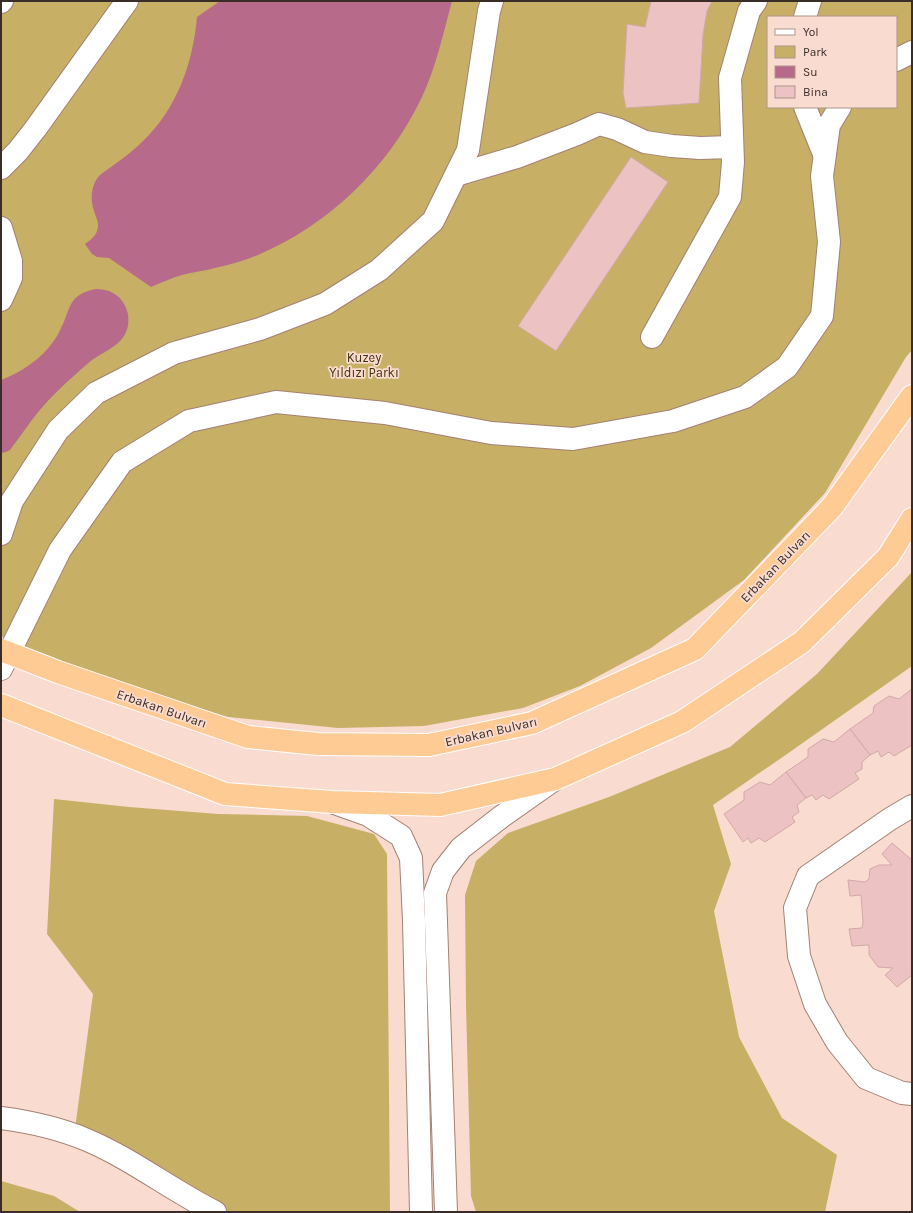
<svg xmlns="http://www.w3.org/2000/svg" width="913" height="1213" viewBox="0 0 913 1213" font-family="Karla,sans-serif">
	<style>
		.green { fill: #c7af66; fill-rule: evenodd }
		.water { fill: #b86a8a }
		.building { fill: #ecc2c2; stroke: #d1a9a8 }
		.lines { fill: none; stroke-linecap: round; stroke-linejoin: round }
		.minor-casing { stroke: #a38173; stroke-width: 24 }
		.highway-casing { stroke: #fff; stroke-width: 24 }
		.minor { stroke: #fff; stroke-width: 22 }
		.highway { stroke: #ffcb95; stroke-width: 22 }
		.highway-bridge-casing { stroke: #fff; stroke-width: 24; stroke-linecap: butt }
		.highway-bridge { stroke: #ffcb95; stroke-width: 22 }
		.labels { text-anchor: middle; stroke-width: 3.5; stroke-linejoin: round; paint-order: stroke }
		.park-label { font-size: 13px; fill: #3d320e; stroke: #fadbcf }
		.street-label { font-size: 13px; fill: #3a2c26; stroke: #fadbcf }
	</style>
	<rect width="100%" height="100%" fill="#fadbcf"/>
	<g class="green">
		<path d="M1,1H912V350L906,357L825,493L744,580L651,648L580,686L523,708L424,726L338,728L228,717L85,673L1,636ZM768,17H896V107H768Z"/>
		<path d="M912,572V666L787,754L713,805L731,864L714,911L739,1037L782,1118L837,1155L825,1212H476L471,1196L466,1005L465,895L476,861L508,833L609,797L730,747L817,674Z"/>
		<path d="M54,799L129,807L218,814L307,816L374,834L387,854L390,1212H212L75,1129L93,994L47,934Z"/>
		<path d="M1,1181L54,1196L80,1212H1Z"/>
	</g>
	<g class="water">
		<path d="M220,1H452C443,34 436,68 421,99C388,168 328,225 258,255C244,261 230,265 215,268C204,271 193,272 182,275C171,278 161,283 151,287L109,258L97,257L92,254L85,244C89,241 96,236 97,231C100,223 96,218 94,211C90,200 91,185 99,176C102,173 107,170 111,167C122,159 133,151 142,142C177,109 193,63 197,17Z"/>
		<path d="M96,289C102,289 108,290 113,293C128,301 133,322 124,336C117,347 102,353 92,360C87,364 81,369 76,374C63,385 51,397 39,411C29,423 20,437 10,450L6,452L1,453V380C20,373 41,359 53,342C56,338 59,333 61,328C67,318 68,303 78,296C84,292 89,290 96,289Z"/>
	</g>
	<g class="building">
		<path d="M651,1H712L707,11L703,35L699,103L626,108L623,93L627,24L645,27Z"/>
		<path d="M631,157L668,182L556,351L518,326Z"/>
		<path d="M912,689V745L894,756L889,752L881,757L878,751L870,755L850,729L873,713L874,706L889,696L899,699Z"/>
		<path d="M850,729L870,755L862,762V769L855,773L859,779L829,799L823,795L816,800L812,795L806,798L786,772L808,757V749L823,739L834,742Z"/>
		<path d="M786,772L806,798L797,805L799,812L792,817L795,822L765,842L759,838L751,843L748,838L743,842L724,814L744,800V792L760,782L770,785Z"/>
		<path d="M892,843L912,860V975L897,987L885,975L893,968L878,967L869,955V945L852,946L849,929L862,928L863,922L861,895L850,896L848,880L865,882L869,879L870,869L879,865H892L882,854Z"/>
	</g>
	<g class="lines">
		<g class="minor-casing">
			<g id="minor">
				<path d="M1,2L2,1"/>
				<path d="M805,17L810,1"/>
				<path d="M896,60L912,52"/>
				<path d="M805,107L824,154"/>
				<path d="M1,168L18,151L36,128L127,1"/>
				<path d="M456,175L517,157L577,134L599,124L617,129L645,142L672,146L700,148L732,147"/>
				<path d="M1,228L11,261V278L1,300"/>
				<path d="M652,337L730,197L733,162L730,78L749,11L756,1"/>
				<path d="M1,534L12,501L58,430L96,393L174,353L260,329L325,304L379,270L433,221L468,150L489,11L492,1"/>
				<path d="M1,669L60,550L122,462L189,421L276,402L385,413L491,433L573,439L673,421L745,397L787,367L822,316L829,242L822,176L829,125L840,107"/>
				<path d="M337,804L368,815L401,836L411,858L414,921L421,1212"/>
				<path d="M912,806L890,819L808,876L795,908L799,956L815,1004L837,1042L866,1078L902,1093L912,1094"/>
				<path d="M1,1118C31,1122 59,1128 87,1140C132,1159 171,1190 215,1212"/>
				<path d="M446,1212L435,893L443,871L461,848L501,817L555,779"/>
			</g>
		</g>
		<g class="highway-casing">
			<g id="highway">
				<path d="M1,705L225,794L332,802L440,805L555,779L682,722L802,642L888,557L912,519"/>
				<path d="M248,737L318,744L429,745L532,723L695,649L832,507L912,396"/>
			</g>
		</g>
		<use href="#minor" class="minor"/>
		<use href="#highway" class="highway"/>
		<g class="highway-bridge-casing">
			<path id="highway-bridge" d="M1,650L58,672L248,737"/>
		</g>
		<use href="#highway-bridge" class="highway-bridge"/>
	</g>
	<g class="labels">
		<g class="park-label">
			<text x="364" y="362">Kuzey<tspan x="364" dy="15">Yıldızı Parkı</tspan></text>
		</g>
		<g class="street-label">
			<text transform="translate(775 566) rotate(-46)" y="5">Erbakan Bulvarı</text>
			<text transform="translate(162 708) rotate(19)" y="5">Erbakan Bulvarı</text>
			<text transform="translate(491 731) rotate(-13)" y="5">Erbakan Bulvarı</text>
		</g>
	</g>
	<rect width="913" height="1213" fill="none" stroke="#3a2c26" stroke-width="4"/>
	<rect x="767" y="16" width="130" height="92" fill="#fadbcf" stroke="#ad958b"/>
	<rect x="775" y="29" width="20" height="6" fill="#ffffff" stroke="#ad958b"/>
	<text x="803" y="36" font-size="12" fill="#3a2c26">Yol</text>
	<rect x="775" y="46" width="20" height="12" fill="#c7af66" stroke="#ad958b"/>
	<text x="803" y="56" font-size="12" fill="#3a2c26">Park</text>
	<rect x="775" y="66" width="20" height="12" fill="#b86a8a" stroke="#ad958b"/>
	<text x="803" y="76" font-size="12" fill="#3a2c26">Su</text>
	<rect x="775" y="86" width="20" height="12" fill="#ecc2c2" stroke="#ad958b"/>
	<text x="803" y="96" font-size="12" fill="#3a2c26">Bina</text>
</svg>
